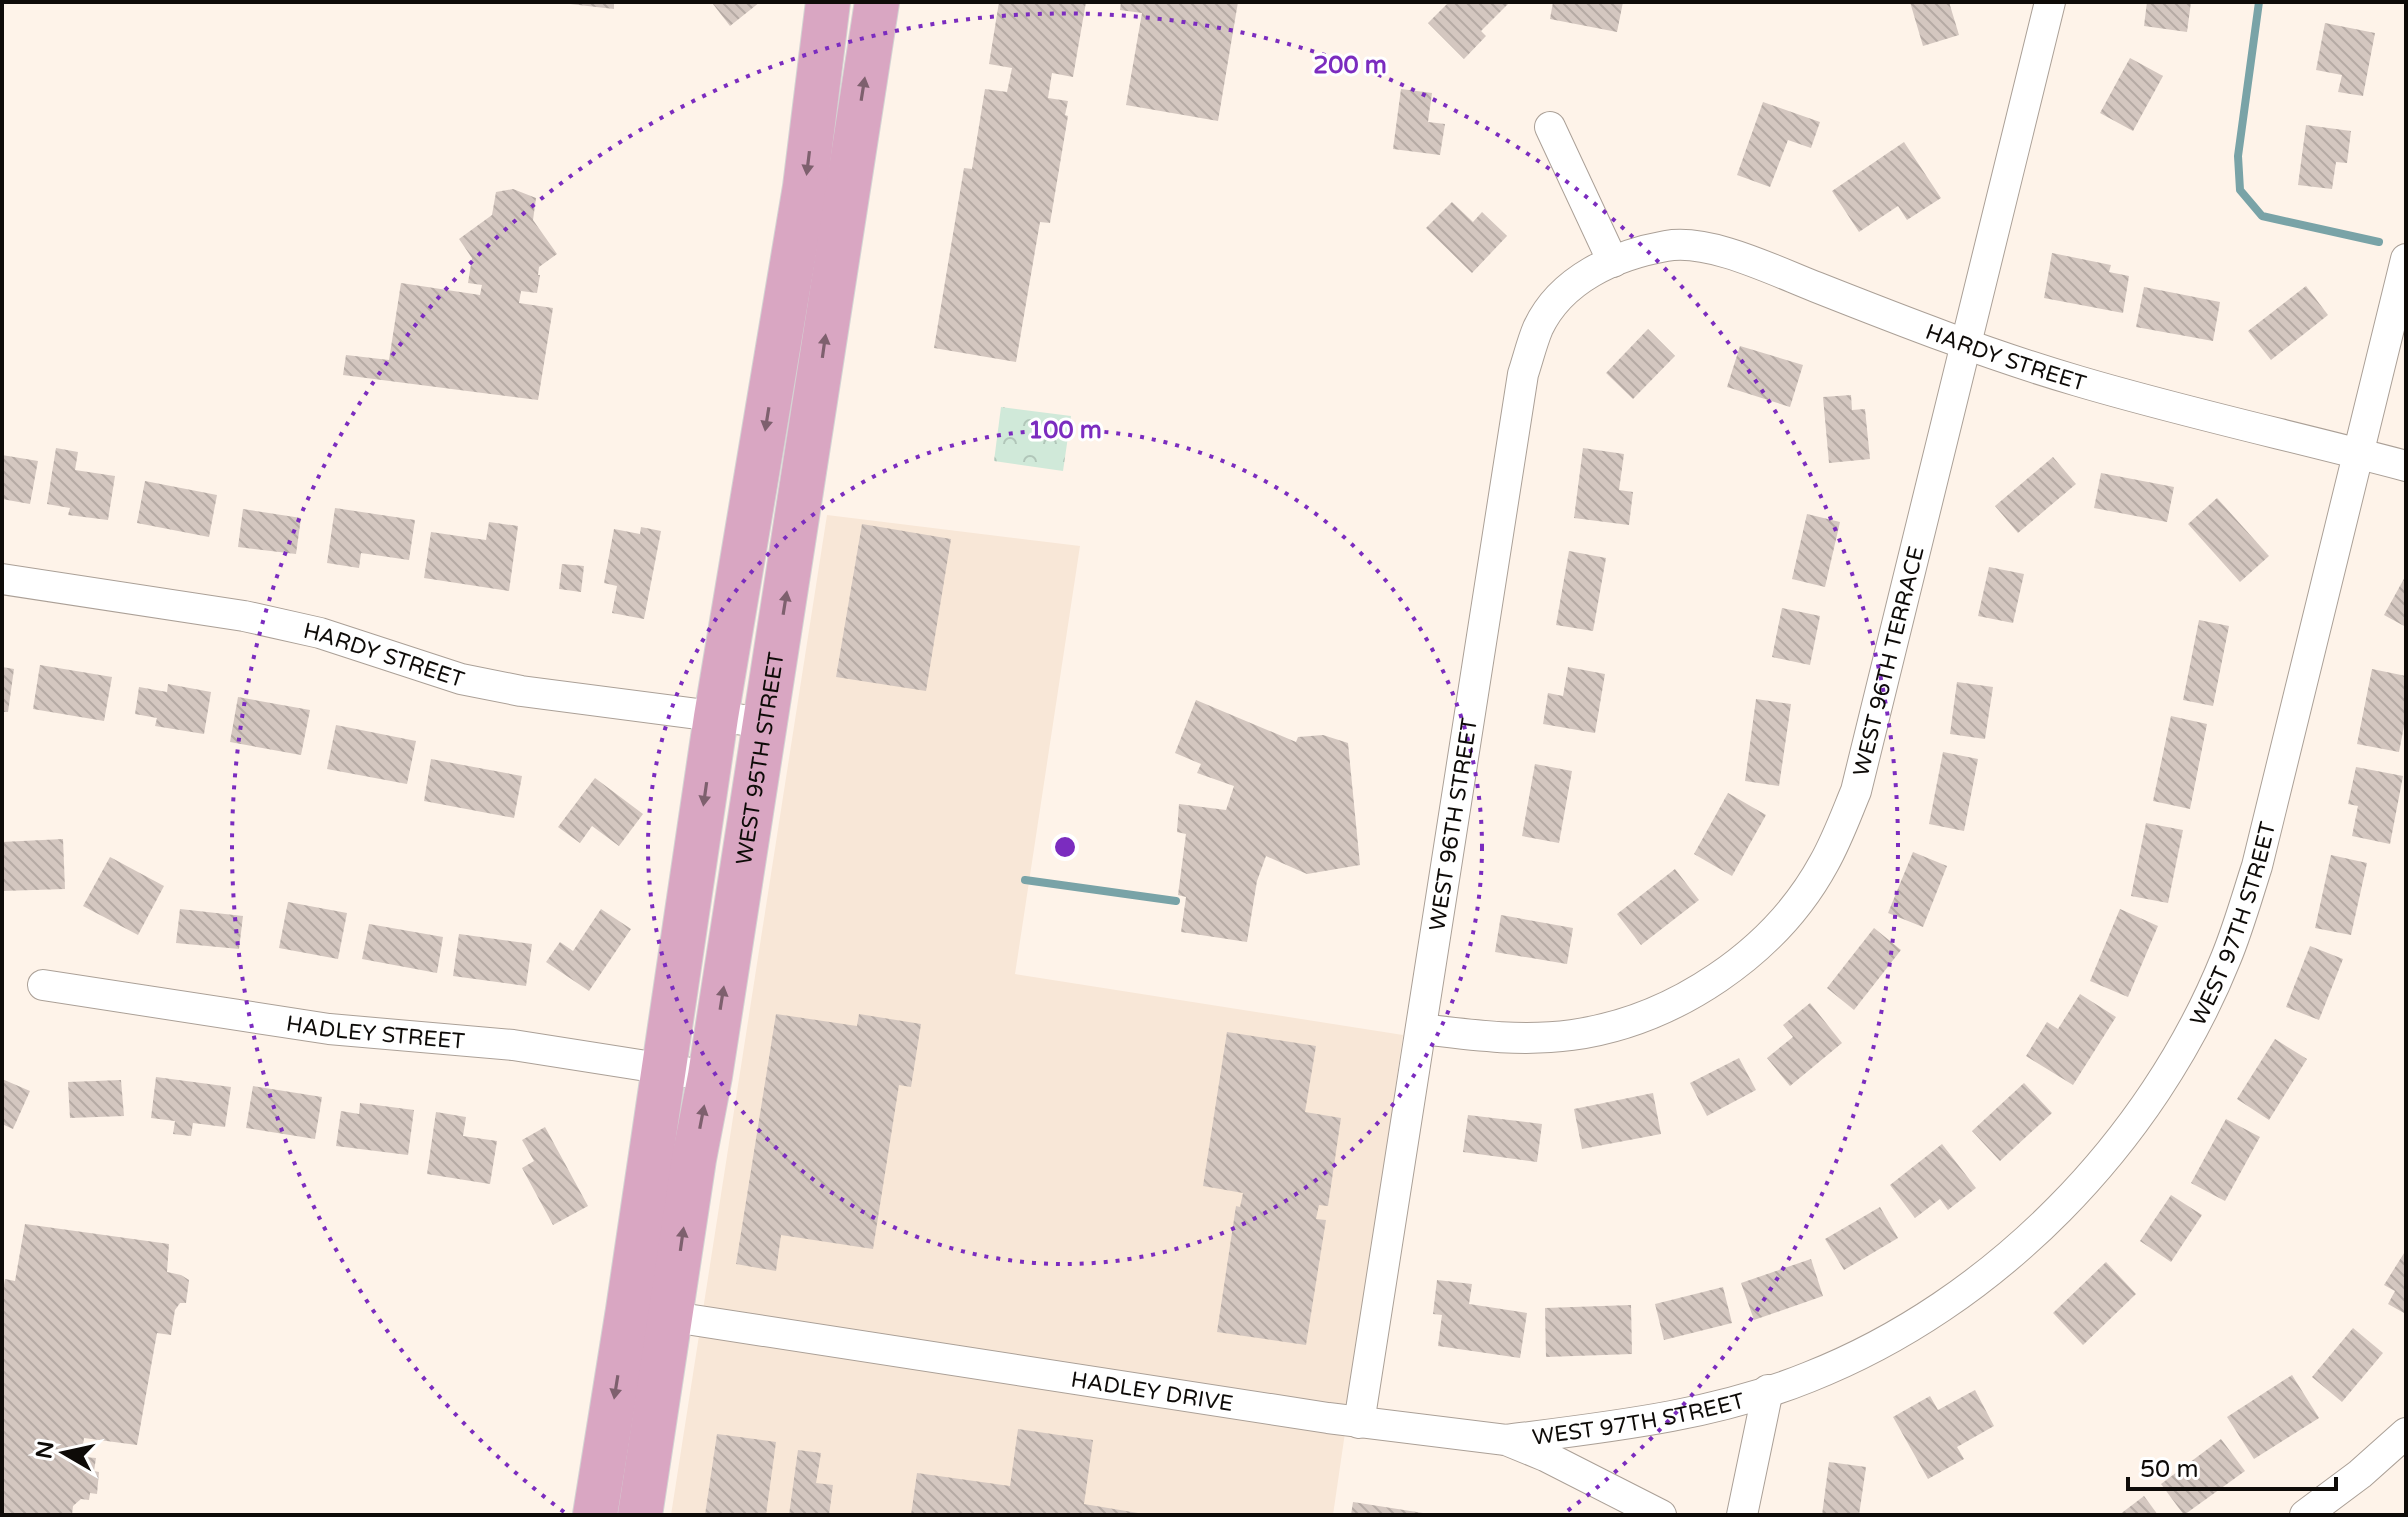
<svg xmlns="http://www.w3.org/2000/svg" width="2408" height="1517" viewBox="0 0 2408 1517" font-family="'Varela Round',sans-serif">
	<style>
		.built { fill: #f8e7d7 }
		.park { fill: url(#park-crowns) }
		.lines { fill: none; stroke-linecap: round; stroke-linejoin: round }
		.stream { stroke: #79a3a7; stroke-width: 8 }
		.building { fill: url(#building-back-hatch) }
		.minor-casing { stroke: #aba097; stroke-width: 32 }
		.primary-casing { stroke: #d4d3d3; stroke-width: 46 }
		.minor { stroke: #fff; stroke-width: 30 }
		.primary { stroke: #d9a6c2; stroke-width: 44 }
		.oneway { fill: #7e606e }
		.ring { fill: none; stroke: #7b2cbf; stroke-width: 4; stroke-dasharray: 4 8 }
		.labels { text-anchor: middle; stroke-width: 6; stroke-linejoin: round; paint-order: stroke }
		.street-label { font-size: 22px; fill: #0e0b08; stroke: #fff }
		.centre { fill: #7b2cbf; stroke: #fff; stroke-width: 4 }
		.ring-label { font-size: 24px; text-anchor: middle; font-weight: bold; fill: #7b2cbf; stroke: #fff; stroke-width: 6; stroke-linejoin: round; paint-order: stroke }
	</style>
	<defs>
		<pattern id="park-crowns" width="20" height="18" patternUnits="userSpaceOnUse" patternTransform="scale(2)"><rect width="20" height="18" fill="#d0e9d9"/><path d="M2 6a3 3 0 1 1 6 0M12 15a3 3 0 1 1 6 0" fill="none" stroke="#b1c6b9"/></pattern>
		<pattern id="building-back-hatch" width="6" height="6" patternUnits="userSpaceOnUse" patternTransform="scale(2)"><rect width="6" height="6" fill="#d4c7c0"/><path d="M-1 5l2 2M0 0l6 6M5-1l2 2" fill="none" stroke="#b5aaa4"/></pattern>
	</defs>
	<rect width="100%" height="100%" fill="#fef3e9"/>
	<path class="built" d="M827,515L1080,546L1015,974L1403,1035L1333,1515H671Z"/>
	<path class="park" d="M1001,407L1071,416L1063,471L994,461Z"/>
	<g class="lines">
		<g class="stream">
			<path d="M2259,2L2238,156L2240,190L2262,216L2379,242"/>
			<path d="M1025,880L1176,901"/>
		</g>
	</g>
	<g class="building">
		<path d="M570,2H614V9L570,4Z"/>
		<path d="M716,2H760L730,26L713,4Z"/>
		<path d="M999,2H1086L1073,77L1052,73L1048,98L1068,101L1065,115L1068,116L1050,223L1040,222L1016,362L934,348L964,168L972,169L985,89L1007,92L1012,68L989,64Z"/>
		<path d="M1121,2H1238L1218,121L1126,105L1142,13L1120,10Z"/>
		<path d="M1449,2H1510L1481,31L1486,36L1464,59L1428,23Z"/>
		<path d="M1553,2H1623L1617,32L1550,19Z"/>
		<path d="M1910,2H1949L1959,35L1923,46Z"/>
		<path d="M2147,2H2191L2187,32L2144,26Z"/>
		<path d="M2325,23L2375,33L2363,96L2338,92L2342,75L2316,70Z"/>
		<path d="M2130,58L2163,76L2133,131L2100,113Z"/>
		<path d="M1401,89L1432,93L1428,122L1445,124L1440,155L1393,149Z"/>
		<path d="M1763,102L1820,122L1811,148L1788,140L1770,187L1737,175Z"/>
		<path d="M2306,125L2351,131L2347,163L2336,162L2332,189L2298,185Z"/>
		<path d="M1904,142L1941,198L1907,220L1898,206L1859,232L1832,191Z"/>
		<path d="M513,189L536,198L533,220L557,254L539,267L538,275H540L537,293L521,291L519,303L553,308L538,400L343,375L346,355L389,360L401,283L480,295L482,285L468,283L472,258L459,239L492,215L496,192Z"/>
		<path d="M1452,202L1473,222L1482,212L1507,236L1472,273L1426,228Z"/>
		<path d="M2052,253L2111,265L2109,272L2129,276L2123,313L2044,298Z"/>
		<path d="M2306,286L2328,315L2271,360L2248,331Z"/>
		<path d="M2144,287L2220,302L2213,341L2136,327Z"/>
		<path d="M1648,329L1675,356L1633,399L1606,373Z"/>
		<path d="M1740,346L1803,365L1790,407L1727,387Z"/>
		<path d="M1851,395L1852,410L1865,409L1870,459L1829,463L1823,397Z"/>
		<path d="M56,448L78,452L75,470L115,476L108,520L68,515L70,508L47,504Z"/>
		<path d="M1583,448L1624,454L1619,490L1633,492L1629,525L1574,518Z"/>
		<path d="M2,455L38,461L30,504L2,499Z"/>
		<path d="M2053,457L2076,484L2018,533L1995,506Z"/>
		<path d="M2101,473L2174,487L2167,522L2094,508Z"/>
		<path d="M145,481L217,495L209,537L137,523Z"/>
		<path d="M2217,498L2269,556L2240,582L2188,524Z"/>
		<path d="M335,508L415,520L409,560L361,553L359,568L327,563Z"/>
		<path d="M243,509L301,518L296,554L238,547Z"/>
		<path d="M1807,514L1840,522L1825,587L1792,579Z"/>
		<path d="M489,522L518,526L509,591L424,578L431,532L486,540Z"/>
		<path d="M862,524L951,539L926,691L836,677Z"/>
		<path d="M641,527L661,531L644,619L612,613L617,586L604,583L614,529L640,534Z"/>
		<path d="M1569,551L1606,558L1593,631L1556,625Z"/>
		<path d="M562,564L584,566L581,592L559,589Z"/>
		<path d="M1989,567L2024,574L2013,623L1978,616Z"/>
		<path d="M2406,575V627L2384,615Z"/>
		<path d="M1782,608L1820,616L1810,665L1772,657Z"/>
		<path d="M2199,620L2229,626L2213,706L2183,700Z"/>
		<path d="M40,665L112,677L104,721L33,709Z"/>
		<path d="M2,667L14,669L8,712H2Z"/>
		<path d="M1568,667L1605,674L1595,733L1543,724L1548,693L1563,696Z"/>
		<path d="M2372,669L2406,676V716L2399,752L2357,744Z"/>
		<path d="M1957,682L1993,687L1985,739L1950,734Z"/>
		<path d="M168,684L211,692L204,734L155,726L157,718L135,714L139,687L167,692Z"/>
		<path d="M238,697L310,710L301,755L230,742Z"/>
		<path d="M1756,699L1791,704L1779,786L1745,781Z"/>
		<path d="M1196,700L1296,742L1298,737L1323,735L1348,743L1360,865L1307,874L1266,856L1257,881L1247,942L1181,932L1186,897L1178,895L1186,834L1177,832L1179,804L1226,810L1234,786L1197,773L1201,764L1175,753Z"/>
		<path d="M2171,716L2207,724L2190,809L2153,801Z"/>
		<path d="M336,725L416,741L407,784L327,769Z"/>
		<path d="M1943,752L1978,759L1964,831L1929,824Z"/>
		<path d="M431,759L522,776L514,818L424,801Z"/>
		<path d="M1535,764L1572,771L1559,843L1522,836Z"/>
		<path d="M2356,767L2403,776L2390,844L2352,836L2358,806L2348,804Z"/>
		<path d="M595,778L643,814L619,846L592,826L580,843L558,827Z"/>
		<path d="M1728,793L1766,815L1732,876L1694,854Z"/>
		<path d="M2146,823L2183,830L2168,903L2131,896Z"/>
		<path d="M63,839L65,889L2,891V842Z"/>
		<path d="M1913,852L1947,866L1923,927L1888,913Z"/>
		<path d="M2331,855L2367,863L2351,935L2315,928Z"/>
		<path d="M110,857L164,886L138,935L83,906Z"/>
		<path d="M1675,869L1699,900L1641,945L1617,914Z"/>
		<path d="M288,902L347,913L338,959L279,948Z"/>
		<path d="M180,909L243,916L239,949L176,943Z"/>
		<path d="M601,909L631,929L589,991L546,962L560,942L573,951Z"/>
		<path d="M2120,909L2158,926L2128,997L2090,981Z"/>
		<path d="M1501,915L1573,928L1567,964L1495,952Z"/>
		<path d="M369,924L443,937L437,973L362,959Z"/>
		<path d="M1874,928L1901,950L1854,1010L1827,988Z"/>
		<path d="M459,934L532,944L526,986L453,976Z"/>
		<path d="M2310,946L2343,959L2319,1020L2286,1007Z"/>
		<path d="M2080,994L2116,1017L2073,1085L2026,1056L2047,1022L2058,1029Z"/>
		<path d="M1810,1003L1842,1043L1790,1086L1767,1058L1793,1037L1783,1025Z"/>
		<path d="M776,1014L857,1026L859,1014L921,1024L911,1087L899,1085L873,1249L781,1235L776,1271L736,1264Z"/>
		<path d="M1227,1032L1316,1046L1305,1112L1341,1118L1328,1206L1319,1205L1316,1219L1326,1220L1306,1345L1217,1332L1236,1206L1240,1207L1243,1193L1203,1186Z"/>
		<path d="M2275,1039L2307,1059L2269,1120L2237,1099Z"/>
		<path d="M1739,1058L1756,1090L1707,1116L1690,1083Z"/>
		<path d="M156,1077L231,1087L225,1127L193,1123L191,1136L173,1134L175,1121L151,1118Z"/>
		<path d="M2,1079L30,1091L13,1129L2,1124Z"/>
		<path d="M121,1080L124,1116L70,1118L68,1082Z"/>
		<path d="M2024,1083L2052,1113L2000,1161L1972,1131Z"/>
		<path d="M253,1086L322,1097L315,1139L246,1128Z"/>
		<path d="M1653,1093L1661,1134L1582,1149L1574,1109Z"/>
		<path d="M360,1103L414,1110L408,1155L336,1146L341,1111L359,1114Z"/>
		<path d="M436,1112L466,1117L463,1136L497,1141L490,1184L427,1174Z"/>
		<path d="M1468,1115L1542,1124L1537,1162L1463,1152Z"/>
		<path d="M2226,1119L2260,1137L2225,1201L2191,1183Z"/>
		<path d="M545,1127L588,1206L553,1225L522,1168L534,1161L522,1140Z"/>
		<path d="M1942,1144L1976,1188L1948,1210L1940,1199L1915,1218L1890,1185Z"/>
		<path d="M2171,1195L2202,1215L2171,1262L2140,1241Z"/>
		<path d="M1880,1207L1898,1238L1844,1270L1825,1239Z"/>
		<path d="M25,1224L169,1244L167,1272L181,1275L189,1280L186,1303H180L175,1310L171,1335L157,1333L137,1445L84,1438L82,1451L85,1457L96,1458L94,1471L99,1472L97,1494L90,1493L89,1500L81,1499L73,1506L72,1515H2V1298L5,1279L15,1281Z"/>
		<path d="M2406,1250V1310L2404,1313L2388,1304L2395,1291L2384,1285Z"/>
		<path d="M1811,1259L1823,1296L1754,1320L1741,1283Z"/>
		<path d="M2106,1262L2136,1294L2083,1345L2053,1313Z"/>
		<path d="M1437,1280L1472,1284L1469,1304L1527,1313L1520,1358L1438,1346L1442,1315L1433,1314Z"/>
		<path d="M1723,1287L1732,1323L1664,1340L1655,1304Z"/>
		<path d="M1631,1305L1632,1354L1546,1357L1545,1308Z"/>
		<path d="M2353,1328L2383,1353L2342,1402L2312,1377Z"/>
		<path d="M2292,1375L2319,1418L2254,1459L2227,1417Z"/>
		<path d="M1975,1390L1994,1426L1957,1447L1964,1459L1928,1479L1893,1417L1930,1396L1938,1410Z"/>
		<path d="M1018,1429L1093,1440L1084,1504L1150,1515H911L917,1473L1010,1486Z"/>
		<path d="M717,1434L776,1442L766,1515H705Z"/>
		<path d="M2221,1439L2245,1471L2184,1515L2161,1484Z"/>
		<path d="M798,1450L821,1453L816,1483L833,1485L829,1515H789Z"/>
		<path d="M1829,1462L1866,1467L1859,1515H1822Z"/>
		<path d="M2144,1496L2158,1515H2119Z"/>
		<path d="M1353,1502L1423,1513V1515H1351Z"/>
	</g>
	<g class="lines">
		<g class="minor-casing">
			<g id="minor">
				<path d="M1550,127L1613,262"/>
				<path id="s1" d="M2,579L244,616L320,633L461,679L521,691L766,723"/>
				<path id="s2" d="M43,985L329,1029L513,1045L710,1076"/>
				<path id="s3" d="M1421,1029C1471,1035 1521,1042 1572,1035C1674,1021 1775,953 1824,863C1837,840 1846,815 1856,791L2050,2"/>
				<path id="s4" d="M654,1314L1328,1418L1506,1440L1545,1456L1661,1515"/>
				<path id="s5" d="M1359,1423L1523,374C1528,359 1532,342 1538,328C1561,279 1615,255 1666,246C1709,238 1775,271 1816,287C1902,321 1989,355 2078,381C2186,413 2297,437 2406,466"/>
				<path id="s6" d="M1506,1440C1608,1427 1713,1416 1809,1377C1994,1304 2152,1142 2226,958C2238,929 2247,897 2257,866L2406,259"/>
				<path d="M1742,1515L1768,1390"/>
				<path d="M2305,1515L2360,1474L2406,1433"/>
			</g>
		</g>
		<g class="primary-casing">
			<g id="primary">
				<path d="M595,1515L628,1310L716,717L805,187L828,2"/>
				<path id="s7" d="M640,1515L694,1159L710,1076L877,2"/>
			</g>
		</g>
		<use href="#minor" class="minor"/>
		<use href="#primary" class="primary"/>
	</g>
	<defs><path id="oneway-solid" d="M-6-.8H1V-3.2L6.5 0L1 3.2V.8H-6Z" transform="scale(2)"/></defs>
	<g class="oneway">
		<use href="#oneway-solid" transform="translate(863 89) rotate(-81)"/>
		<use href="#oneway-solid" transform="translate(808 163) rotate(97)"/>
		<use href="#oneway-solid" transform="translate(824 346) rotate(-82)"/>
		<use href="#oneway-solid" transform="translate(767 419) rotate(99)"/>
		<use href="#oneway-solid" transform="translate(785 603) rotate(-81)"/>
		<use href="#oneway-solid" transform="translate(705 794) rotate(98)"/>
		<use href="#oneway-solid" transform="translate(722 998) rotate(-81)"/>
		<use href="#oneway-solid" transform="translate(702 1117) rotate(-79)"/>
		<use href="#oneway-solid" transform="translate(682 1239) rotate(-82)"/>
		<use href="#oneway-solid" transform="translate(616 1387) rotate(99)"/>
	</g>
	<g class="ring">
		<circle cx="1065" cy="847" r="417"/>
		<path d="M564 1512A833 833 0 1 1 1566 1512"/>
	</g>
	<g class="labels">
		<g class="street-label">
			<text dy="8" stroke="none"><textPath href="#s5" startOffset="1628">HARDY STREET</textPath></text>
			<text dy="8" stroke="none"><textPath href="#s1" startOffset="390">HARDY STREET</textPath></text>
			<text dy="8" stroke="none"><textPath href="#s3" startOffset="680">WEST 96TH TERRACE</textPath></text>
			<text dy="8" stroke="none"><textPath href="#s7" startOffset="766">WEST 95TH STREET</textPath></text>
			<text dy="8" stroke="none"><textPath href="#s5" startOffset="606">WEST 96TH STREET</textPath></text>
			<text dy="8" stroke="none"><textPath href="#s6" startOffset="952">WEST 97TH STREET</textPath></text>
			<text dy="8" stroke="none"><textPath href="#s2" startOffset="336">HADLEY STREET</textPath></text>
			<text dy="8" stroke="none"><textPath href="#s4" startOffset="504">HADLEY DRIVE</textPath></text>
			<text dy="8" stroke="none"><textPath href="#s6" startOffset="134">WEST 97TH STREET</textPath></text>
		</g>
	</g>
	<circle cx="1065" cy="847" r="12" class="centre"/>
	<g class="ring-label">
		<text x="1350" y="73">200 m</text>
		<text x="1065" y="438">100 m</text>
	</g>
	<rect width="2408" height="1517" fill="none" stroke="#0e0b08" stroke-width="8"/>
	<g transform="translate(64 1453) rotate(279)" stroke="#ffffff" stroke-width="6" paint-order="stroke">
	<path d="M0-6L14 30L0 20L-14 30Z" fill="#0e0b08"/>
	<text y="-12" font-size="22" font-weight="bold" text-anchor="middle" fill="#0e0b08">N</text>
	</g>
	<path d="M2128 1477v12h208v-12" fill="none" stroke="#0e0b08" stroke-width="4"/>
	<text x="2140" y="1477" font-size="24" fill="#0e0b08" stroke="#ffffff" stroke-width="6" paint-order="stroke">50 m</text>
</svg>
